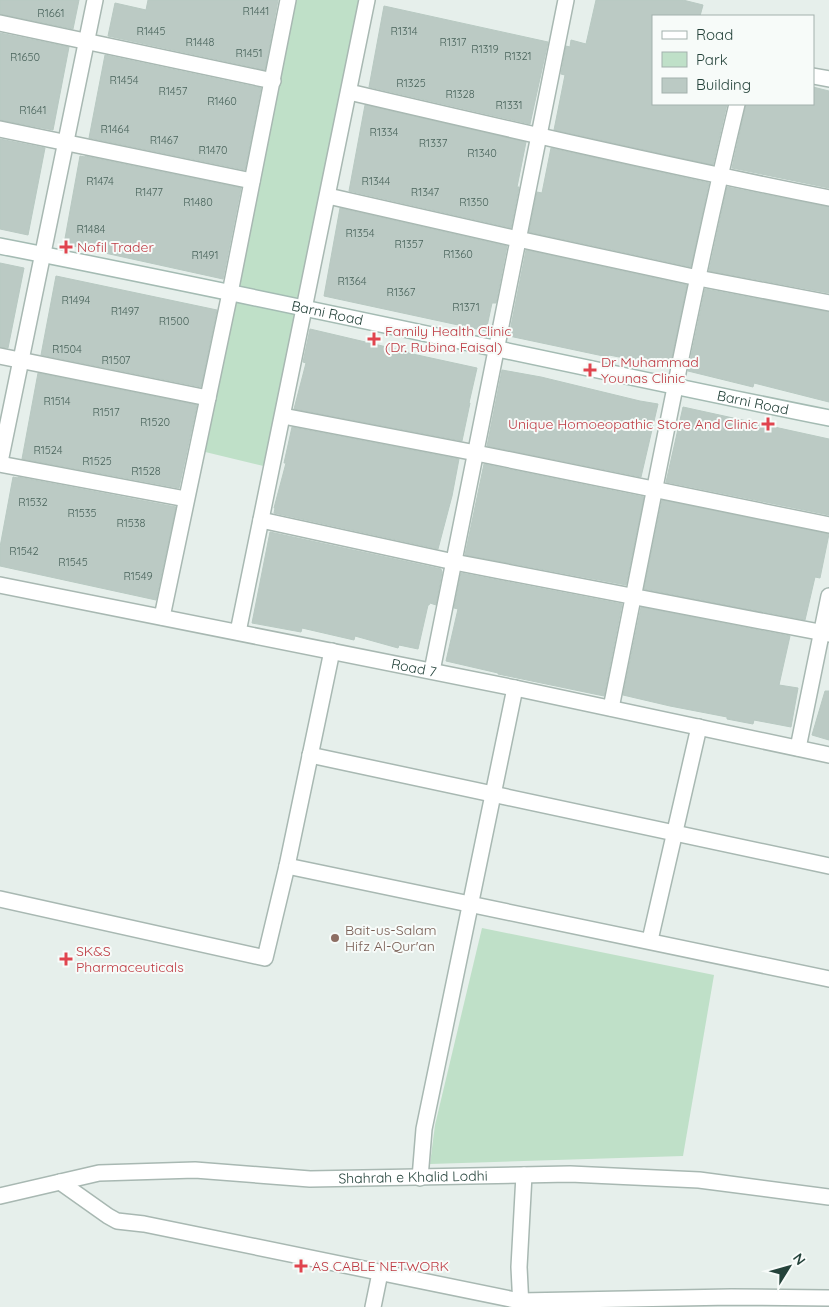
<svg xmlns="http://www.w3.org/2000/svg" width="829" height="1307" viewBox="0 0 829 1307" font-family="Quicksand,sans-serif">
	<style>
		.green { fill: #bfe0c8 }
		.building { fill: #bbcac4; stroke: #b8c9c2 }
		.lines { fill: none; stroke-linecap: round; stroke-linejoin: round }
		.street-casing { stroke: #a8b8b2; stroke-width: 18 }
		.secondary-casing { stroke: #a4bbb3; stroke-width: 18 }
		.street { stroke: #fff; stroke-width: 15 }
		.secondary { stroke: #fff; stroke-width: 15 }
		.health-dot { fill: #e0444e; stroke: #f7fbf9; stroke-width: 2 }
		.education-dot { fill: #8d6e63; stroke: #f7fbf9; stroke-width: 2 }
		.labels { text-anchor: middle; stroke-width: 4; stroke-linejoin: round; paint-order: stroke }
		.number-label { font-size: 11px; fill: #4a645c }
		.health-label { font-size: 14px; fill: #be3a42; stroke: #f7fbf9; text-anchor: start }
		.street-label { font-size: 14px; fill: #24423a; stroke: #f7fbf9 }
		.education-label { font-size: 14px; fill: #785e54; stroke: #f7fbf9; text-anchor: start }
	</style>
	<rect width="100%" height="100%" fill="#e6efeb"/>
	<g class="green">
		<path d="M288,0H367L272,468L197,450Z"/>
		<path d="M482,928L714,975L683,1156L430,1164L435,1125Z"/>
	</g>
	<g class="building">
		<path d="M0,0H79L73,29L0,14Z"/>
		<path d="M148,0H278L265,70L108,36L115,3L146,10Z"/>
		<path d="M596,0H683L703,5L700,16H653V104H727L713,165L554,130L565,75L561,74L566,46L570,47L571,40L586,44Z"/>
		<path d="M384,6L548,42L530,124L369,87Z"/>
		<path d="M0,33L69,47L53,130L0,120Z"/>
		<path d="M105,55L261,88L245,170L89,138Z"/>
		<path d="M813,87L829,91V188L732,168L746,104H813Z"/>
		<path d="M365,105L526,142L517,187H519L511,228L349,191Z"/>
		<path d="M0,139L45,148L28,235L0,229Z"/>
		<path d="M551,148L709,183L691,267L529,232L537,192L542,193Z"/>
		<path d="M80,156L85,157V156L241,188L223,279L64,244Z"/>
		<path d="M727,187L829,207V293L709,271Z"/>
		<path d="M340,208L507,246L496,303H492L486,331L324,296Z"/>
		<path d="M526,250L687,285L670,367L609,355L608,357L509,336Z"/>
		<path d="M0,263L24,268L8,348L0,347Z"/>
		<path d="M56,276L217,310L201,387L41,355Z"/>
		<path d="M705,289L829,312V402L754,383L753,387L688,371Z"/>
		<path d="M310,329L408,352V353L477,368L469,403H470L462,441L294,409L306,363L303,362Z"/>
		<path d="M502,370L541,377L640,401L658,404L641,477L487,446Z"/>
		<path d="M38,373L197,405L179,488L22,459Z"/>
		<path d="M683,407L829,439V515L666,482Z"/>
		<path d="M292,427L459,459L452,496L438,549L274,513L275,508H274L286,463H284Z"/>
		<path d="M484,464L644,497L626,585L465,555Z"/>
		<path d="M13,477L18,478V477L176,507L156,600L0,566V547Z"/>
		<path d="M662,500L829,534L820,578L815,577L805,620L644,589Z"/>
		<path d="M270,532L441,569L442,572L436,605L430,603L429,605H428L418,649L399,645L398,648L355,636L354,640L302,628L301,632L252,623Z"/>
		<path d="M461,573L622,604L604,696L498,674V673L446,661L458,609L454,608Z"/>
		<path d="M641,607L790,636L779,685L798,688L791,727L754,720L753,724L727,719V717L670,706L623,695Z"/>
		<path d="M825,691H829V740L812,735Z"/>
	</g>
	<g class="lines">
		<g class="street-casing">
			<g id="street">
				<path d="M0,23L273,81"/>
				<path d="M813,76L829,79"/>
				<path d="M349,92C508,129 668,166 829,198"/>
				<path d="M0,129L252,181"/>
				<path d="M328,196L518,239L698,278L829,303"/>
				<path d="M0,356L208,398"/>
				<path d="M283,416L476,453L829,525"/>
				<path d="M0,462L95,0"/>
				<path d="M0,464L186,499"/>
				<path d="M261,520L454,562L829,634"/>
				<path id="s1" d="M0,585L515,688L829,755"/>
				<path d="M162,617L230,293L288,0"/>
				<path d="M238,632L367,0"/>
				<path d="M432,671L566,0"/>
				<path d="M611,708C652,506 689,304 737,104"/>
				<path d="M798,748L829,596"/>
				<path d="M310,755L829,866"/>
				<path d="M287,866C468,904 649,940 829,979"/>
				<path d="M0,899L265,958L287,866L332,651"/>
				<path d="M650,940L699,727"/>
				<path d="M420,1178L424,1129L515,688"/>
				<path d="M60,1182L108,1216L117,1221L144,1224L520,1301L731,1297L829,1298"/>
				<path id="s2" d="M0,1196L99,1173L195,1170L310,1179L570,1174L699,1180L829,1197"/>
				<path d="M373,1307L380,1273"/>
				<path d="M521,1307L519,1267L524,1175"/>
			</g>
		</g>
		<g class="secondary-casing">
			<g id="secondary">
				<path id="s3" d="M0,246C277,300 552,362 829,418"/>
			</g>
		</g>
		<use href="#street" class="street"/>
		<use href="#secondary" class="secondary"/>
	</g>
	<g class="health-dot">
		<path d="M63.5 239.5h5v5h5v5h-5v5h-5v-5h-5v-5h5z"/>
		<path d="M371.5 331.5h5v5h5v5h-5v5h-5v-5h-5v-5h5z"/>
		<path d="M587.5 362.5h5v5h5v5h-5v5h-5v-5h-5v-5h5z"/>
		<path d="M765.5 416.5h5v5h5v5h-5v5h-5v-5h-5v-5h5z"/>
		<path d="M63.5 951.5h5v5h5v5h-5v5h-5v-5h-5v-5h5z"/>
		<path d="M298.5 1258.5h5v5h5v5h-5v5h-5v-5h-5v-5h5z"/>
	</g>
	<circle class="education-dot" cx="335" cy="938" r="5"/>
	<g class="labels">
		<g class="number-label">
			<text x="256" y="15">R1441</text>
			<text x="51" y="17">R1661</text>
			<text x="151" y="35">R1445</text>
			<text x="404" y="35">R1314</text>
			<text x="200" y="46">R1448</text>
			<text x="453" y="46">R1317</text>
			<text x="485" y="53">R1319</text>
			<text x="249" y="57">R1451</text>
			<text x="518" y="60">R1321</text>
			<text x="25" y="61">R1650</text>
			<text x="124" y="84">R1454</text>
			<text x="411" y="87">R1325</text>
			<text x="173" y="95">R1457</text>
			<text x="460" y="98">R1328</text>
			<text x="222" y="105">R1460</text>
			<text x="509" y="109">R1331</text>
			<text x="33" y="114">R1641</text>
			<text x="115" y="133">R1464</text>
			<text x="384" y="136">R1334</text>
			<text x="164" y="144">R1467</text>
			<text x="433" y="147">R1337</text>
			<text x="213" y="154">R1470</text>
			<text x="482" y="157">R1340</text>
			<text x="100" y="185">R1474</text>
			<text x="376" y="185">R1344</text>
			<text x="149" y="196">R1477</text>
			<text x="425" y="196">R1347</text>
			<text x="198" y="206">R1480</text>
			<text x="474" y="206">R1350</text>
			<text x="91" y="233">R1484</text>
			<text x="360" y="237">R1354</text>
			<text x="409" y="248">R1357</text>
			<text x="458" y="258">R1360</text>
			<text x="205" y="259">R1491</text>
			<text x="352" y="285">R1364</text>
			<text x="401" y="296">R1367</text>
			<text x="76" y="304">R1494</text>
			<text x="466" y="311">R1371</text>
			<text x="125" y="315">R1497</text>
			<text x="174" y="325">R1500</text>
			<text x="67" y="353">R1504</text>
			<text x="116" y="364">R1507</text>
			<text x="57" y="405">R1514</text>
			<text x="106" y="416">R1517</text>
			<text x="155" y="426">R1520</text>
			<text x="48" y="454">R1524</text>
			<text x="97" y="465">R1525</text>
			<text x="146" y="475">R1528</text>
			<text x="33" y="506">R1532</text>
			<text x="82" y="517">R1535</text>
			<text x="131" y="527">R1538</text>
			<text x="24" y="555">R1542</text>
			<text x="73" y="566">R1545</text>
			<text x="138" y="580">R1549</text>
		</g>
		<g class="health-label">
			<text x="77" y="252">Nofil Trader</text>
			<text x="385" y="336">Family Health Clinic<tspan x="385" dy="16">(Dr. Rubina Faisal)</tspan></text>
			<text x="601" y="367">Dr Muhammad<tspan x="601" dy="16">Younas Clinic</tspan></text>
			<text x="758" y="429" text-anchor="end">Unique Homoeopathic Store And Clinic</text>
			<text x="76" y="956">SK&amp;S<tspan x="76" dy="16">Pharmaceuticals</tspan></text>
			<text x="312" y="1271">AS CABLE NETWORK</text>
		</g>
		<g class="street-label">
			<text dy="5" stroke="none"><textPath href="#s3" startOffset="334">Barni Road</textPath></text>
			<text dy="5" stroke="none"><textPath href="#s3" startOffset="769">Barni Road</textPath></text>
			<text dy="5" stroke="none"><textPath href="#s1" startOffset="422">Road 7</textPath></text>
			<text dy="5" stroke="none"><textPath href="#s2" startOffset="416">Shahrah e Khalid Lodhi</textPath></text>
		</g>
		<g class="education-label">
			<text x="345" y="935">Bait-us-Salam<tspan x="345" dy="16">Hifz Al-Qur'an</tspan></text>
		</g>
	</g>
	<rect x="652" y="15" width="162" height="90" fill="#f7fbf9" stroke="#a3b1ad"/>
	<rect x="662" y="31" width="25" height="8" fill="#ffffff" stroke="#a3b1ad"/>
	<text x="696" y="40" font-size="15" fill="#24423a">Road</text>
	<rect x="662" y="52" width="25" height="15" fill="#bfe0c8" stroke="#a3b1ad"/>
	<text x="696" y="65" font-size="15" fill="#24423a">Park</text>
	<rect x="662" y="78" width="25" height="15" fill="#bbcac4" stroke="#a3b1ad"/>
	<text x="696" y="90" font-size="15" fill="#24423a">Building</text>
	<g transform="translate(789 1267) rotate(53)" stroke="#f7fbf9" stroke-width="4" paint-order="stroke">
	<path d="M0-4L9 19L0 12L-9 19Z" fill="#24423a"/>
	<text y="-8" font-size="14" font-weight="bold" text-anchor="middle" fill="#24423a">N</text>
	</g>
</svg>
